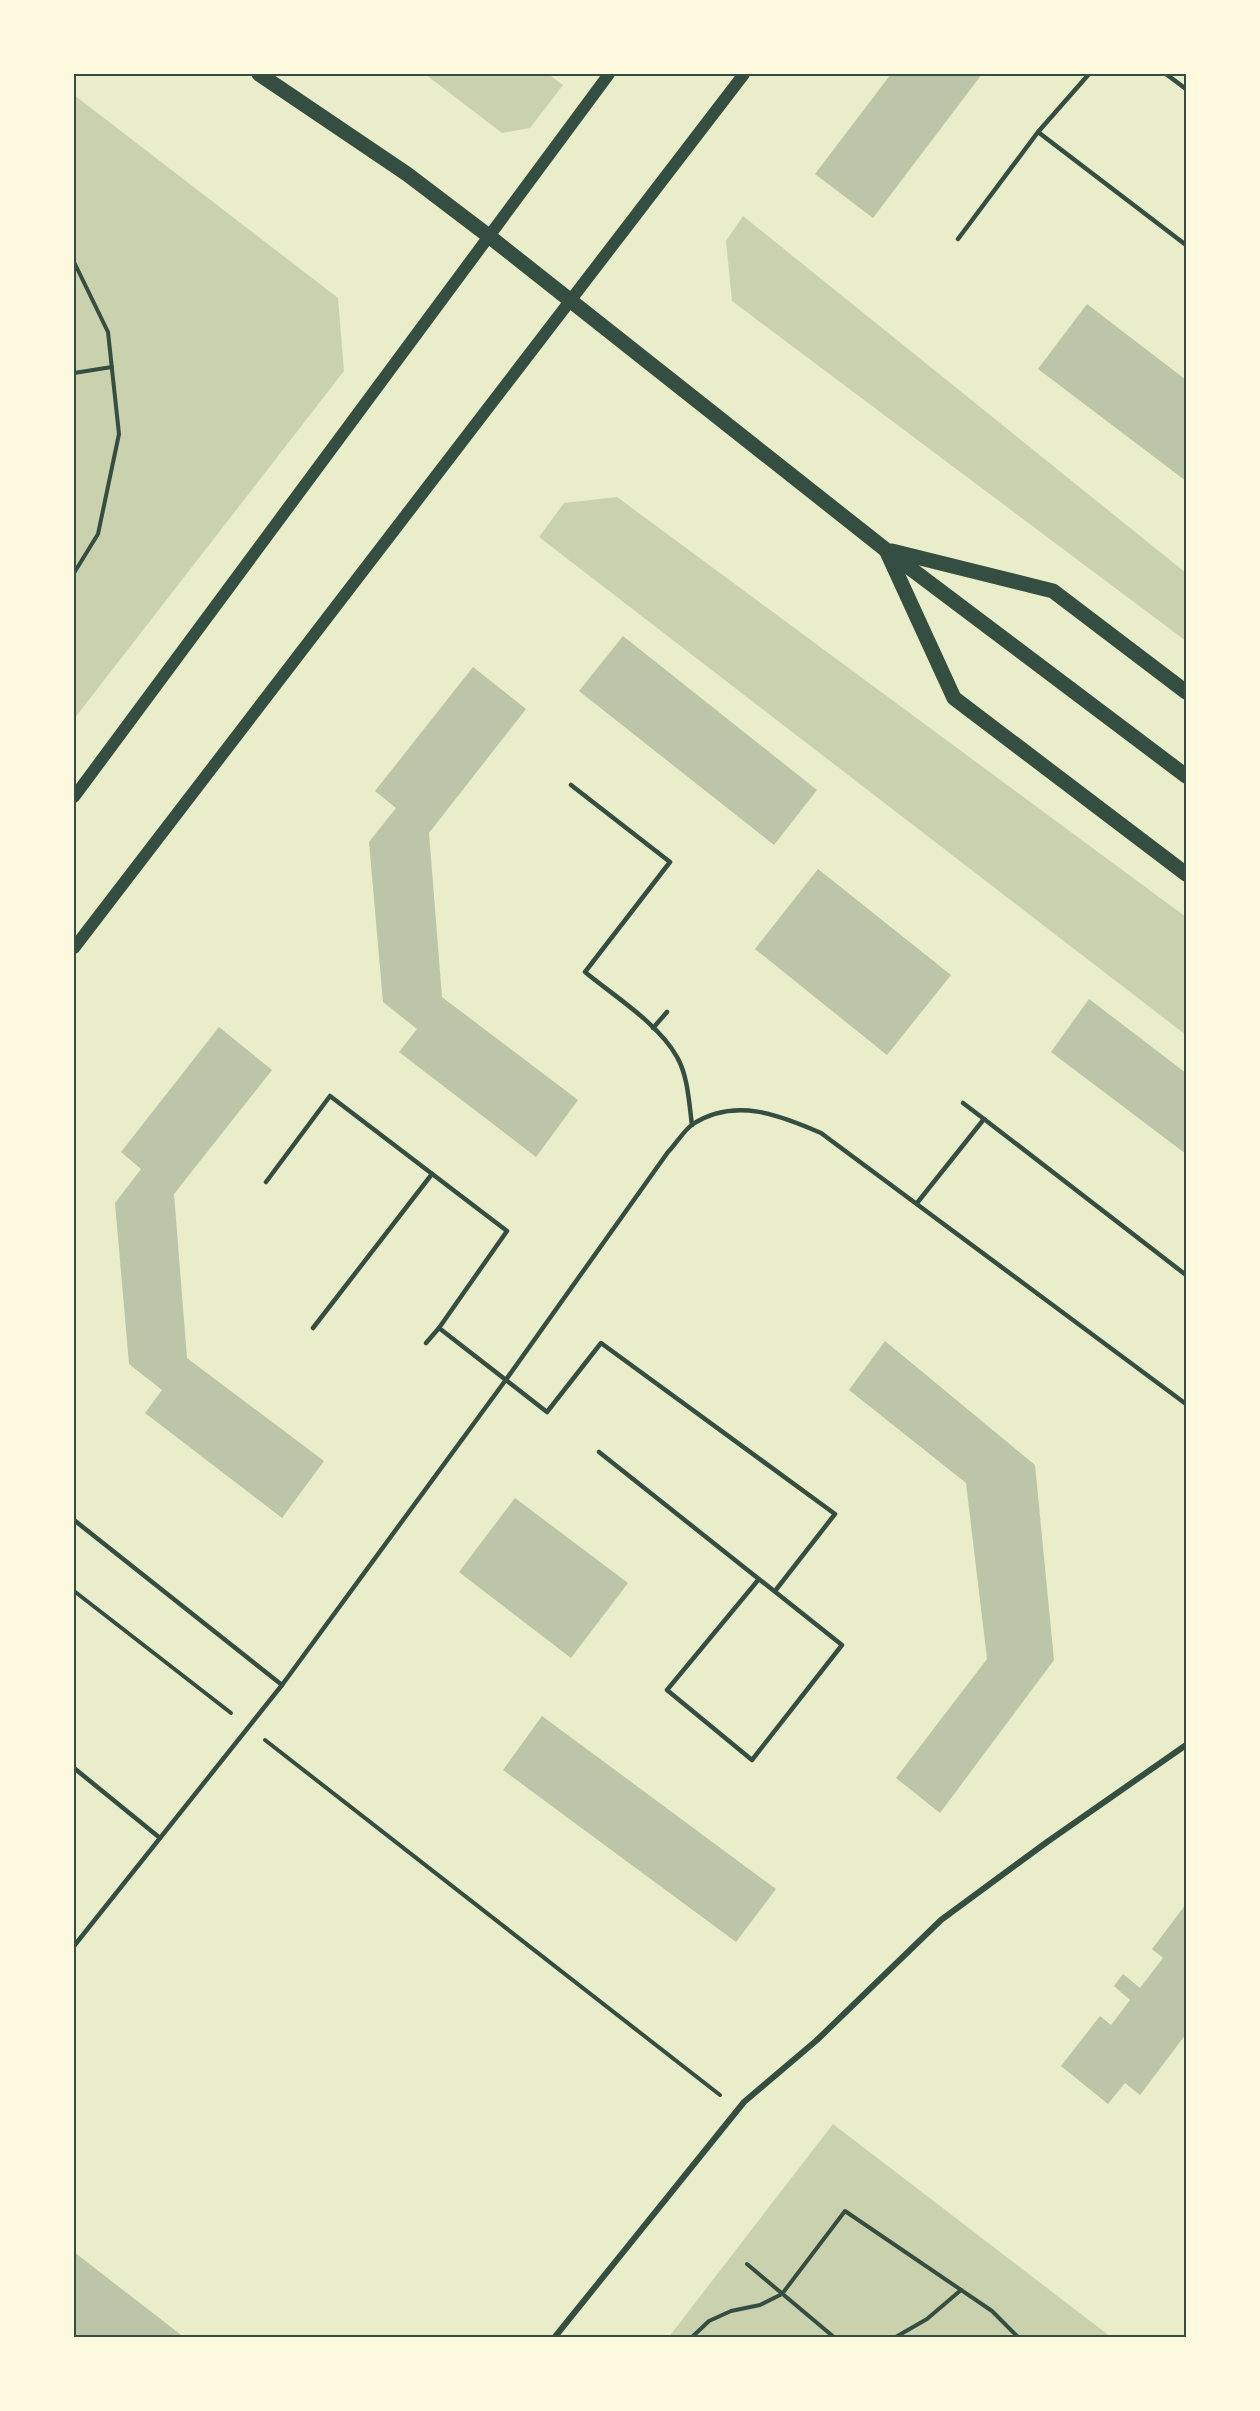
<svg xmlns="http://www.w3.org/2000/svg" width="1260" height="2411" viewBox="0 0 1260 2411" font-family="'Golos Text',sans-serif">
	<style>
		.green { fill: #cad2ad }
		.building { fill: #bcc5a7 }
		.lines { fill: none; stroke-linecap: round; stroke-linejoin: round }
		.path { stroke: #344e41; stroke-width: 4 }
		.service { stroke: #344e41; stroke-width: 4.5 }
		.minor { stroke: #344e41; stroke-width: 6 }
		.secondary { stroke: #344e41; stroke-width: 12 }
		.primary { stroke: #344e41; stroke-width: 15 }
		.neatline { fill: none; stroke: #344e41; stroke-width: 2 }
	</style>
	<rect width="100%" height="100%" fill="#e9edc9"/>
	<g class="green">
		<path d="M425,74H548L563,85L530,128L502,133Z"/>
		<path d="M74,95L338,298L344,371L74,719Z"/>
		<path d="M743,216L1186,573V641L732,301L726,241Z"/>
		<path d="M617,497L1186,917V1035L539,537L564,503Z"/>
		<path d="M833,2124L1111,2337L668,2338Z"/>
	</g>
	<g class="building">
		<path d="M891,74H982L873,218L815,174Z"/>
		<path d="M1087,304L1186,380V481L1038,369Z"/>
		<path d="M623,636L817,790L774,845L579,691Z"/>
		<path d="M473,667L526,709L429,833L442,997L578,1100L536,1157L399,1052L417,1029L383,1002L369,842L396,808L375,791Z"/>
		<path d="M818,869L951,975L887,1055L755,949Z"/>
		<path d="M1089,999L1186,1073V1154L1051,1052Z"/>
		<path d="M219,1027L272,1070L174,1194L187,1358L324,1461L282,1518L145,1413L162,1390L129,1364L115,1203L141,1169L121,1152Z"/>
		<path d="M885,1341L1035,1465L1054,1660L940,1813L896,1778L987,1659L966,1483L849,1390Z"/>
		<path d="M515,1498L628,1583L571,1658L459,1572Z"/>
		<path d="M542,1716L776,1889L736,1942L503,1770Z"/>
		<path d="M1186,1904V2034L1140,2095L1125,2083L1108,2104L1061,2066L1100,2016L1111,2025L1130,2000L1114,1986L1123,1974L1140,1988L1163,1958L1152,1949Z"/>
		<path d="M74,2252L185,2338H74Z"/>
	</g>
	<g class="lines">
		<g class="path">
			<path d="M74,262L108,332L119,434L98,534L74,573"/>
			<path d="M74,373L112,367"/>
			<path d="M74,1591L231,1713"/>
			<path d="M265,1740L720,2095"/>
			<path d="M747,2264L835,2338"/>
			<path d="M691,2338L709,2321L731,2311L760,2305L782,2294L845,2211L992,2311L1019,2338"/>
			<path d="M894,2338L927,2319L961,2290"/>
		</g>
		<g class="service">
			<path d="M1166,74L1186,89"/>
			<path d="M1038,132L1186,245"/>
			<path d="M958,239L1038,132L1089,74"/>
			<path d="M571,785L670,862L585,972C614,996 659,1024 677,1057C688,1076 689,1103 692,1125"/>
			<path d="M653,1028L667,1012"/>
			<path d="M963,1103L984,1119"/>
			<path d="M266,1182L330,1096L507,1231L439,1328L547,1412L601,1343L835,1514L775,1591"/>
			<path d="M917,1203L984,1119L1186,1275"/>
			<path d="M313,1328L432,1174"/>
			<path d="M426,1343L439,1328"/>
			<path d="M599,1452L842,1645L752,1760L667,1690L759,1579"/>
			<path d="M74,1520L282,1685"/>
			<path d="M74,1768L160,1838"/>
			<path d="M74,1946L282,1685L505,1381L668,1152C676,1144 684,1130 693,1124C735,1097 780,1115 821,1133L1186,1404"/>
		</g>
		<path class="minor" d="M554,2338L744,2102L817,2040L941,1920L1047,1842L1186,1745"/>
		<g class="secondary">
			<path d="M74,797L609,74"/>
			<path d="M74,948L744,74"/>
		</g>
		<g class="primary">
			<path d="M259,74L407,174L490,237L886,550L1186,776"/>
			<path d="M892,551L1053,591L1186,692"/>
			<path d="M887,552L954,698L1186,874"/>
		</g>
	</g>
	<rect width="1260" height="2411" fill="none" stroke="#fefae0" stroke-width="150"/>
	<rect x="75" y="75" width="1110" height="2261" class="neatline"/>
</svg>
